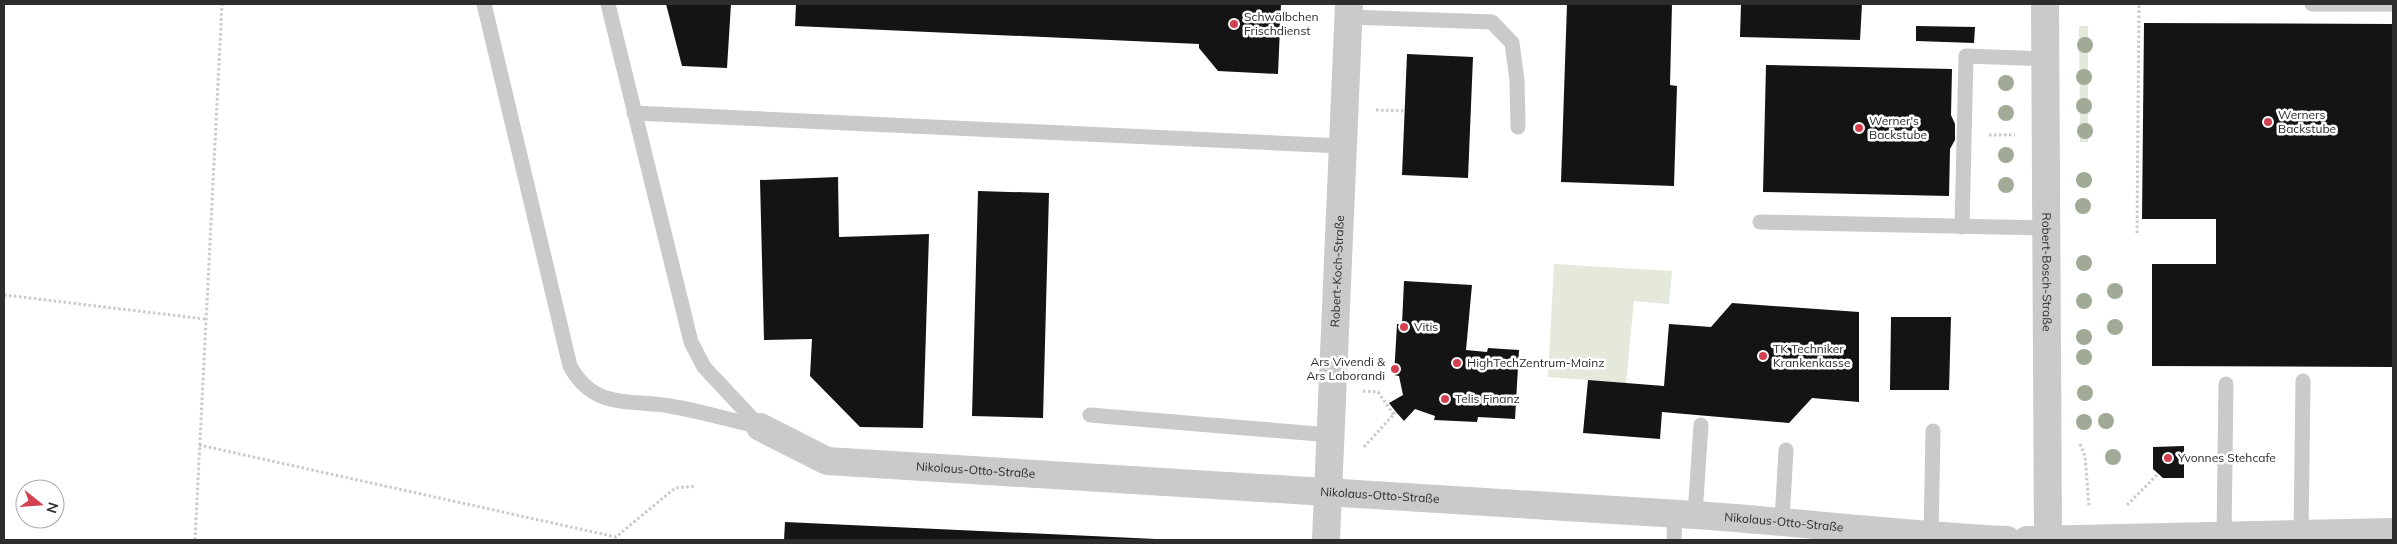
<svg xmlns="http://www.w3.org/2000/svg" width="2397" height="544" viewBox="0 0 2397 544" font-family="Mulish,sans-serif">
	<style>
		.green { fill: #e4e9dc }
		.building { fill: #141414 }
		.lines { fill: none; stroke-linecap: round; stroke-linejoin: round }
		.path { stroke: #cacaca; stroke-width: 3; stroke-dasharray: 2.5 2.5; stroke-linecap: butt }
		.lane { stroke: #cacaca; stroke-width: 15 }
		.street { stroke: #cacaca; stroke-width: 28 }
		.tree { fill: #a0aa96 }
		.poi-dot { fill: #d34150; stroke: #fff; stroke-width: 2 }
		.labels { text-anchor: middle; stroke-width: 5; stroke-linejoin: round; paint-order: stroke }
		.poi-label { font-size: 12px; fill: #2d2d2d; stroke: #fff; text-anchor: start }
		.street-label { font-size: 12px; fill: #2d2d2d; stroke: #fff }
	</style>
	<rect width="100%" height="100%" fill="#fff"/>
	<g class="green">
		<path d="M2079,26H2088V142H2080Z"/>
		<path d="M1554,264L1672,271L1669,304L1634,301L1626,383L1548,377Z"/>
	</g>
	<g class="building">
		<path d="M666,4H731L727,68L682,66Z"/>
		<path d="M796,4H1281L1278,74L1218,71L1199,48V44L795,26Z"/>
		<path d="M1567,4H1672L1670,85L1677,86L1674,186L1561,182Z"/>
		<path d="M1741,4H1862L1860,40L1740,37Z"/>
		<path d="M2144,23L2393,24V367L2152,366V264H2216V219H2142Z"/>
		<path d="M1916,26L1975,27L1974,43L1916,41Z"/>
		<path d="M1407,54L1473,57L1468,178L1402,175Z"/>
		<path d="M1766,65L1952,69L1951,115L1955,124V140L1950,149L1949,196L1763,192Z"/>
		<path d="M838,177L839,237L929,234L923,428L860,427L810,376L812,339L764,340L760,180Z"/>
		<path d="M978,191L1049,193L1043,418L972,416Z"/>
		<path d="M1404,281L1472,285L1466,350L1487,352L1488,348L1519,350L1515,419L1478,417L1477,422L1434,420L1435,416L1415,409L1404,421L1396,412L1389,403L1403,395L1399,376L1394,375L1397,324H1402Z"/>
		<path d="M1732,303L1859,312V402L1812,398L1789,423L1662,412L1660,439L1583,433L1588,380L1664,386L1669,324L1711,327Z"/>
		<path d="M1891,317H1951L1949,390H1890Z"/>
		<path d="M2184,446V478H2163L2153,469V447Z"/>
		<path d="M785,522L1156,539V540H784Z"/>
	</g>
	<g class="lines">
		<g class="path">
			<path d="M1376,110L1405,111"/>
			<path d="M1989,135H2015"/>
			<path d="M2137,233L2139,4"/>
			<path d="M4,295L205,319"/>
			<path d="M1363,391L1378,392L1394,415"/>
			<path d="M2080,444L2085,456L2089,507"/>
			<path d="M199,445L616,537L675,488L696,486"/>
			<path d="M1364,447L1396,412"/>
			<path d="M2127,505L2158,474"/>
			<path d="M195,540L222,4"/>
		</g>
		<g class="lane">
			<path d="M484,4L570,366C594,410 629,399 670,406C700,411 730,420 760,427"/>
			<path d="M608,4L691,342L704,367L760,427"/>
			<path d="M2312,4H2393"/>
			<path d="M1349,17L1492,22L1512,43L1517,80L1518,127"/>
			<path d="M634,113L1342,146"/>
			<path d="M1760,222L2047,228"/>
			<path d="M1962,227L1966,56L2046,59"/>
			<path d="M1090,415L1331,435"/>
			<path d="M1695,515L1701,425"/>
			<path d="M1782,521L1786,450"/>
			<path d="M2301,534L2303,381"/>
			<path d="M2224,536L2226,384"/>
			<path d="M1931,537L1933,431"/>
			<path d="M1674,540L1675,514"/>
		</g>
		<g class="street">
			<path id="s1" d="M2045,4L2048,540"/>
			<path id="s2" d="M760,427L827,461L1695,515C1799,522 1902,535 2007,540"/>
			<path id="s3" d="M1326,540L1349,4"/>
			<path d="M2027,540L2393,532"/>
		</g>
	</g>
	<g class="tree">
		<circle cx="2085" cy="45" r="8"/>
		<circle cx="2084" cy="77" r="8"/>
		<circle cx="2006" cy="83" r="8"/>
		<circle cx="2084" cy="106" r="8"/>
		<circle cx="2006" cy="113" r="8"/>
		<circle cx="2085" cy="131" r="8"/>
		<circle cx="2006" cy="155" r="8"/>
		<circle cx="2084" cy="180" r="8"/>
		<circle cx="2006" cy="185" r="8"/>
		<circle cx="2083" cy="206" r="8"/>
		<circle cx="2084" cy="263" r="8"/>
		<circle cx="2115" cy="291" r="8"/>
		<circle cx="2084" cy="301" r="8"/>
		<circle cx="2115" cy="327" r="8"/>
		<circle cx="2084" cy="337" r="8"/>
		<circle cx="2084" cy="357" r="8"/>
		<circle cx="2085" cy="393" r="8"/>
		<circle cx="2106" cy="421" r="8"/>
		<circle cx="2084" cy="422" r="8"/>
		<circle cx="2113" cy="457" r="8"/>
	</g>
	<g class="poi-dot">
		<circle cx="1234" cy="24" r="5"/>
		<circle cx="2268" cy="122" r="5"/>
		<circle cx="1859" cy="128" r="5"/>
		<circle cx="1404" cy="327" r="5"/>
		<circle cx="1763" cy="356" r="5"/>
		<circle cx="1457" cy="363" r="5"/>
		<circle cx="1395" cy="369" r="5"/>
		<circle cx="1445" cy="399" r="5"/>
		<circle cx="2168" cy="458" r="5"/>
	</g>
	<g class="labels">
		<g class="poi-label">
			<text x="1244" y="21">Schwälbchen<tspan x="1244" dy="14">Frischdienst</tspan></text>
			<text x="2278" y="119">Werners<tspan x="2278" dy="14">Backstube</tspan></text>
			<text x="1869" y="125">Werner's<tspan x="1869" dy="14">Backstube</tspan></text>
			<text x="1414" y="331">Vitis</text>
			<text x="1773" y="353">TK Techniker<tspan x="1773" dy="14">Krankenkasse</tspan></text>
			<text x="1385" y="366" text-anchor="end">Ars Vivendi &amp;<tspan x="1385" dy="14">Ars Laborandi</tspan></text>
			<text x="1467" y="367">HighTechZentrum-Mainz</text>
			<text x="1455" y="403">Telis Finanz</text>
			<text x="2178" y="462">Yvonnes Stehcafe</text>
		</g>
		<g class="street-label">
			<text dy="4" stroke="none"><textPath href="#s3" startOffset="269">Robert-Koch-Straße</textPath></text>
			<text dy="4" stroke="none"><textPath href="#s1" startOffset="268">Robert-Bosch-Straße</textPath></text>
			<text dy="4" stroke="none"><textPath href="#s2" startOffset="224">Nikolaus-Otto-Straße</textPath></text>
			<text dy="4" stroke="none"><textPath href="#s2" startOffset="629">Nikolaus-Otto-Straße</textPath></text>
			<text dy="4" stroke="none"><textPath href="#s2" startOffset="1034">Nikolaus-Otto-Straße</textPath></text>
		</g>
	</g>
	<rect width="2397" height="544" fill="none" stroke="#2d2d2d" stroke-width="10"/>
	<g transform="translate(40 504) rotate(107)"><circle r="24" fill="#ffffff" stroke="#ababab"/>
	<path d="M0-4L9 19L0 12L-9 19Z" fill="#d34150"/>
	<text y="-8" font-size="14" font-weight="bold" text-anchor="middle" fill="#2d2d2d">N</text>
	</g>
</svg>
